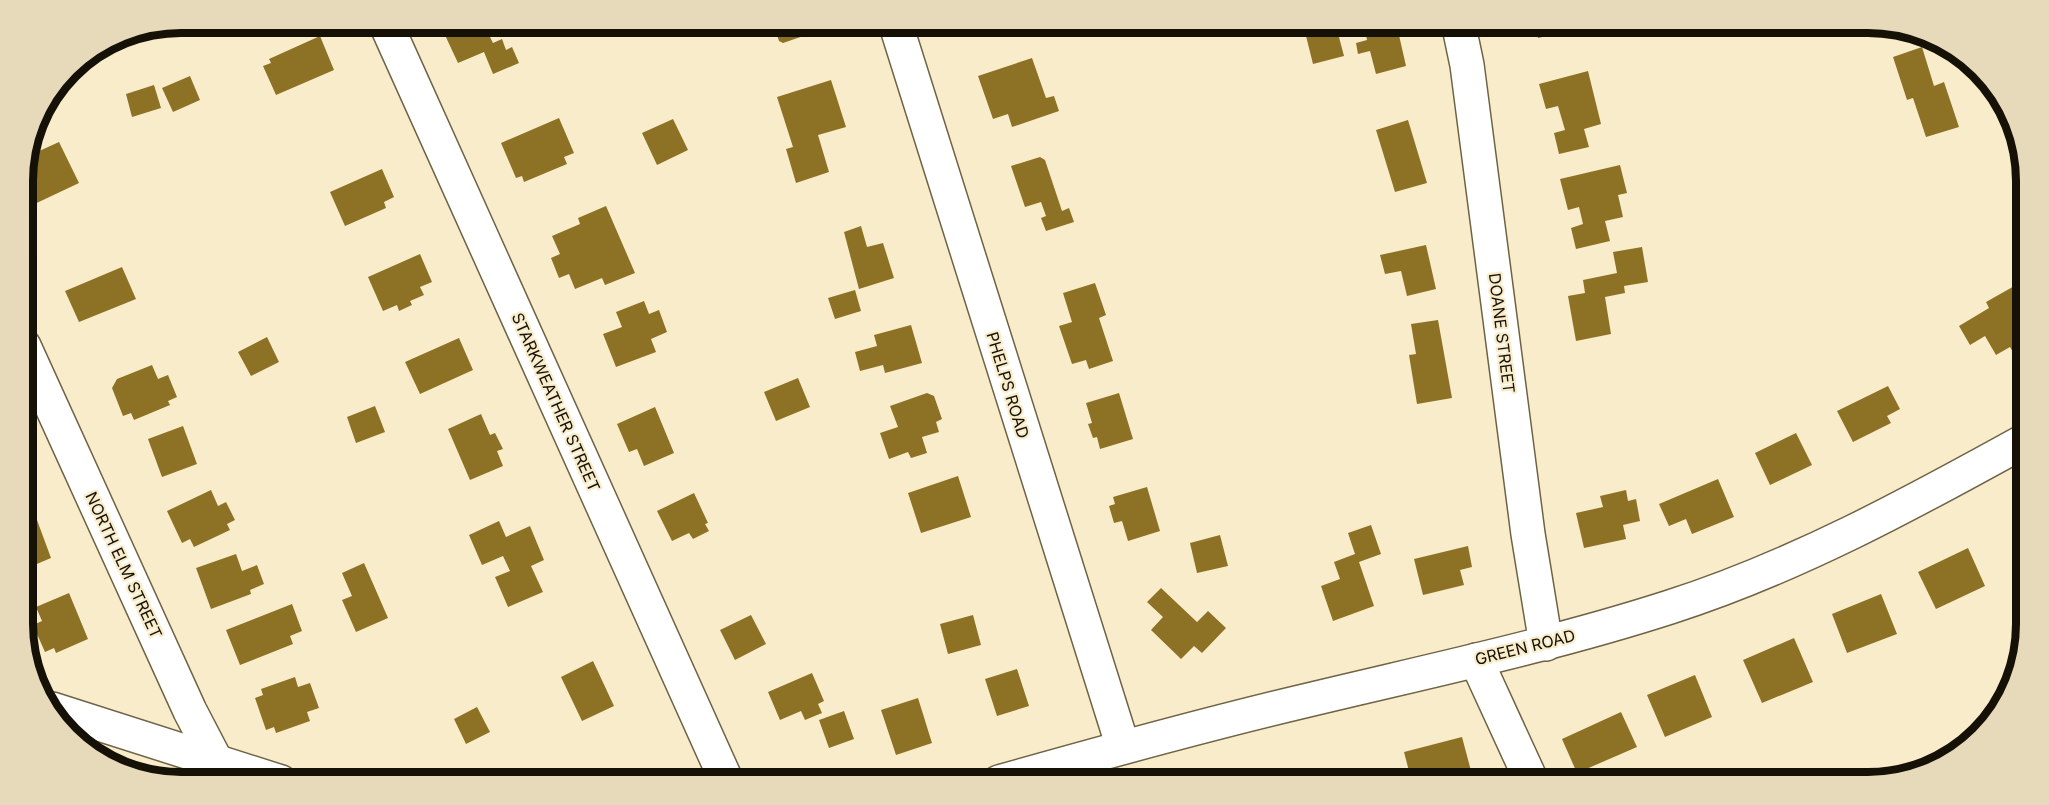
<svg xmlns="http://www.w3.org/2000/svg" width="2049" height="805" viewBox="0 0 2049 805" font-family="Inter,sans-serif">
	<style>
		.building { fill: #8d7225 }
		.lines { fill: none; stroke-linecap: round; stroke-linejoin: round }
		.minor-casing { stroke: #6e6345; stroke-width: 36 }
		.minor { stroke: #fff; stroke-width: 33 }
		.labels { text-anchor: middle; stroke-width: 4.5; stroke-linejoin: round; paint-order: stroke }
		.street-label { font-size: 16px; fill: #151106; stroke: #f9ecca }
		.rim { fill: none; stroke: #151106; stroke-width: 8 }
	</style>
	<rect width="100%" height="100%" fill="#f9ecca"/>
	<g class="building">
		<path d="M231,22H251V23L234,29Z"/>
		<path d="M469,22H508L510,28L490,37L493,43L502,39L506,50L512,47L519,63L493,74L484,52L458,63L444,33Z"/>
		<path d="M757,22H811L815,32L783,43L779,41L774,26L760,31Z"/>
		<path d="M1325,22H1335L1344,56L1313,64L1304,28Z"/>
		<path d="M1396,22L1406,66L1376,74L1370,51L1358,54L1356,43L1367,40L1365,30Z"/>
		<path d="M1535,22H1567L1569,31L1538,38Z"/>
		<path d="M320,36L334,70L276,95L263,66L271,63L269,59Z"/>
		<path d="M1922,47L1934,86L1944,82L1959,127L1926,137L1913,98L1907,100L1893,57Z"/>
		<path d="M1032,58L1046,98L1054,96L1059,111L1012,127L1008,114L993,119L978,76Z"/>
		<path d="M1588,71L1601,124L1584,129L1589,147L1559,154L1554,133L1565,130L1558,106L1546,109L1539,84Z"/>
		<path d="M190,76L200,100L173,112L162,88Z"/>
		<path d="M831,80L846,127L818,135L829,172L796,183L786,149L793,147L777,97Z"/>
		<path d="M154,85L161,108L132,117L126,94Z"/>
		<path d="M559,118L574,153L564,157L567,164L524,182L522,176L516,178L501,143Z"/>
		<path d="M673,119L688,150L657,165L642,133Z"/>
		<path d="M1408,120L1427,183L1395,192L1376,130Z"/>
		<path d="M59,142L79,183L24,209L23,170L26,157Z"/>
		<path d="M1040,157L1045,160L1062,211L1069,208L1074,222L1046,231L1041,218L1046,216L1041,202L1025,207L1011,166Z"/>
		<path d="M1620,165L1627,193L1618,195L1623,217L1605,221L1610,241L1576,249L1571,228L1583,224L1579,207L1568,210L1560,179Z"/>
		<path d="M382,169L394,197L384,202L386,208L345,226L330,192Z"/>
		<path d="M606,206L635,273L605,285L602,278L575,289L569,274L559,278L551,258L560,254L552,236L580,224L578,218Z"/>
		<path d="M861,226L867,247L883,243L894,278L859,289L844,232Z"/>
		<path d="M1426,245L1436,289L1407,296L1401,271L1385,274L1380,255Z"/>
		<path d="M1642,247L1648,282L1624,286L1625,293L1605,297L1611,334L1576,341L1568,296L1585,293L1583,280L1617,273L1613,252Z"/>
		<path d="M420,254L432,282L420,287L424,295L410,301L412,305L399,311L397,305L383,311L368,277Z"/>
		<path d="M122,267L136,299L79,322L65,291Z"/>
		<path d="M2025,280L2026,354L2017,359L2010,347L1996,355L1985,336L1970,345L1959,326L1989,308L1986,302Z"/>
		<path d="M1095,283L1106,315L1099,318L1113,361L1089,369L1086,360L1072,364L1059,326L1072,322L1063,293Z"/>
		<path d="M855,290L861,311L835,319L828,298Z"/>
		<path d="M644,301L649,314L659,310L667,332L651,339L656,352L616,367L603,334L622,327L616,312Z"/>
		<path d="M1438,320L1452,398L1417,404L1409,355L1416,354L1411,324Z"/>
		<path d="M911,325L922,363L885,373L883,365L860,371L855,352L877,346L874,335Z"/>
		<path d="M267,337L279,362L251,376L238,352Z"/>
		<path d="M459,338L473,370L420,394L405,362Z"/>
		<path d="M152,365L158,379L168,375L177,397L168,401L170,405L134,420L131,413L123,416L112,388L117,379Z"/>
		<path d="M798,378L810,407L776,421L764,392Z"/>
		<path d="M1888,386L1900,409L1887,416L1891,423L1853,442L1837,411Z"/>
		<path d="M927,393L934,396L942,419L936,422L939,432L922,437L927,453L911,458L908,452L889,459L880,433L898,427L890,406Z"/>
		<path d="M1119,393L1133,439L1100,449L1097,437L1093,438L1088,424L1092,423L1086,403Z"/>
		<path d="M375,406L385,432L356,443L347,417Z"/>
		<path d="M655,407L674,453L644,466L637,449L629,452L617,424Z"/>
		<path d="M481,414L490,435L495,433L503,449L497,451L503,466L470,480L448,429Z"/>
		<path d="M183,426L197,464L162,477L148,439Z"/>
		<path d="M1796,433L1812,465L1770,485L1755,453Z"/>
		<path d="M958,476L971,517L921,533L908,493Z"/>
		<path d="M1718,479L1734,517L1692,534L1686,519L1669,526L1659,504Z"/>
		<path d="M1147,487L1160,531L1128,541L1122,521L1114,523L1109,506L1115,504L1113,497Z"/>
		<path d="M211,490L218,506L226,502L235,520L227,524L230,530L194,547L190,539L182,543L167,511Z"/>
		<path d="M1626,490L1628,501L1636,499L1640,521L1623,525L1626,539L1584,548L1576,513L1603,507L1600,496Z"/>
		<path d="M694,493L708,523L705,524L709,531L693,539L689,533L672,541L657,511Z"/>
		<path d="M2026,518V555L2012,525Z"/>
		<path d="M37,520L51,558L25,569V524Z"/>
		<path d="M499,521L506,537L530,526L544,560L531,566L543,592L508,607L495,577L510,571L503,556L482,565L469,535Z"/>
		<path d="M1371,525L1381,554L1359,562L1374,606L1333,621L1321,586L1340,579L1334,562L1355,554L1348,533Z"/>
		<path d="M1220,535L1228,566L1197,573L1190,543Z"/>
		<path d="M1468,546L1472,567L1460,570L1464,585L1423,595L1414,559Z"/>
		<path d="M1968,548L1985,586L1936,609L1918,572Z"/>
		<path d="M236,554L242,571L257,565L264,584L250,590L251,594L211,609L196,568Z"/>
		<path d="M364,563L388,618L356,632L342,600L352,596L342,573Z"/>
		<path d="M1161,588L1197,622L1208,611L1226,628L1202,653L1194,646L1181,659L1151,630L1163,617L1147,602Z"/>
		<path d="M69,593L88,639L56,653L54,648L45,652L33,625L42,621L36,607Z"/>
		<path d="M1881,594L1897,634L1847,653L1832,614Z"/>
		<path d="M292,604L302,631L290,636L293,644L240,665L226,630Z"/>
		<path d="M751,615L766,644L735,660L720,630Z"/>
		<path d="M973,615L981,645L948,654L940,624Z"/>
		<path d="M1794,638L1813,682L1762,703L1743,660Z"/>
		<path d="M593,661L614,706L582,721L561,677Z"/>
		<path d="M1017,669L1029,706L997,716L985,679Z"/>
		<path d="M812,673L824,701L818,704L822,713L805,720L801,711L780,720L768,692Z"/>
		<path d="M1695,675L1712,717L1665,737L1647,695Z"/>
		<path d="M295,677L298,687L310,683L319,708L307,712L310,721L276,733L274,727L266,730L255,698L263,695L261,689Z"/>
		<path d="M918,698L932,743L896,755L881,710Z"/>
		<path d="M477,707L490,732L466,744L454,719Z"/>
		<path d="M844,711L854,739L829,748L819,720Z"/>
		<path d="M1621,712L1637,747L1577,773L1562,739Z"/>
		<path d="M1462,737L1474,782H1384L1410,775L1404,752Z"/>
		<path d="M641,770L646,782L658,776L661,782H613Z"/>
	</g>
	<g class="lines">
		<g class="minor-casing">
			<g id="minor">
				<path d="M385,22L727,782"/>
				<path d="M895,22L1123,747"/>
				<path d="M1458,22L1467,65L1528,534L1546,644"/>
				<path d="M24,346L190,711L227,782"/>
				<path d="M1476,660L1532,782"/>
				<path d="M52,709L281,782"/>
				<path d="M999,782C1098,754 1199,726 1300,702C1424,672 1549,646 1670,607C1795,567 1912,503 2026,440"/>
			</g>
		</g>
		<use href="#minor" class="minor"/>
	</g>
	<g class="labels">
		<g class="street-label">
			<text transform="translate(1502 333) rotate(83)" y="6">DOANE STREET</text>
			<text transform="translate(1008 385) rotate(73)" y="6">PHELPS ROAD</text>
			<text transform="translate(556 402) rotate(66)" y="6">STARKWEATHER STREET</text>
			<text transform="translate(124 565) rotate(65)" y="6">NORTH ELM STREET</text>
			<text transform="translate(1525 647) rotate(-14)" y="6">GREEN ROAD</text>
		</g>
	</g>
	<path d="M0 0H2049V805H0ZM181 33H1868A148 148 0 0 1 2016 181V624A148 148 0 0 1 1868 772H181A148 148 0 0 1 33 624V181A148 148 0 0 1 181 33Z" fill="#e7daba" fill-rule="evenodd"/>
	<path class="rim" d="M181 33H1868A148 148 0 0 1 2016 181V624A148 148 0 0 1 1868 772H181A148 148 0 0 1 33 624V181A148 148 0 0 1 181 33Z"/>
</svg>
